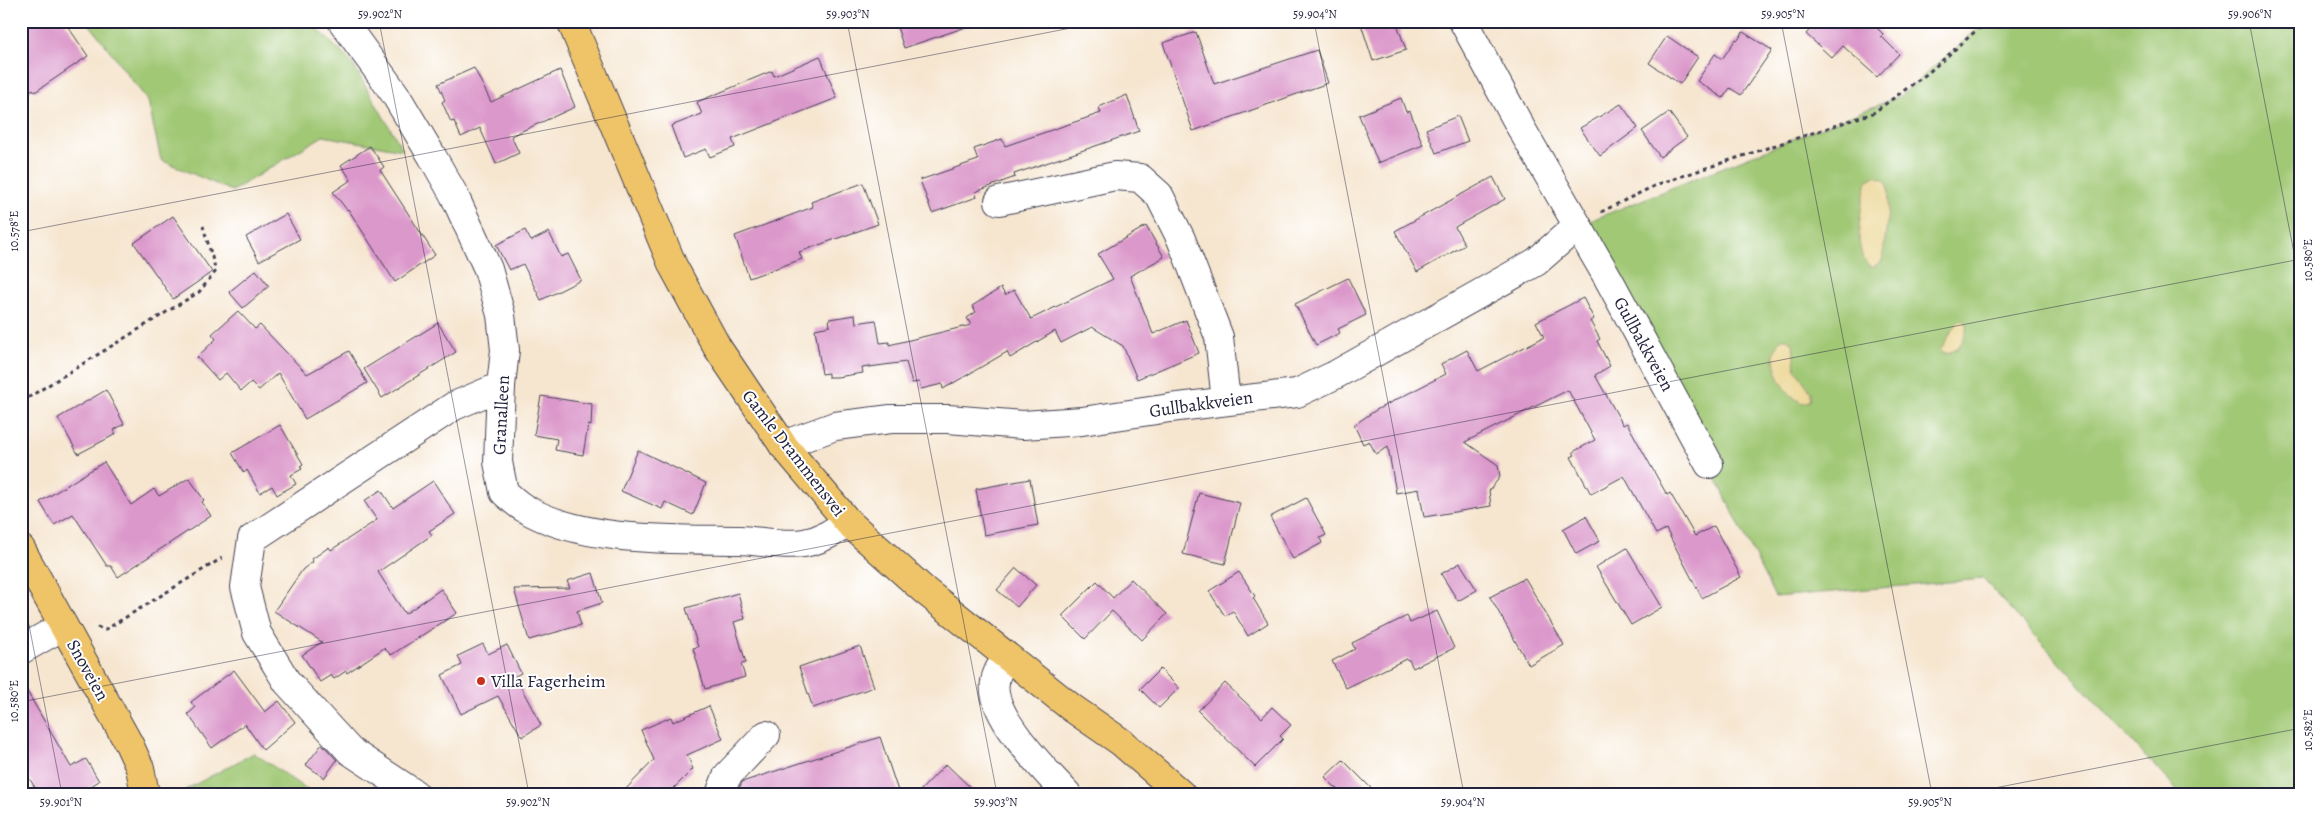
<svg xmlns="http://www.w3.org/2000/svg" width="2322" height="815" viewBox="0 0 2322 815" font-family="Alegreya,serif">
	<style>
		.green { fill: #a0c874; stroke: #617558 }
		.sand { fill: #eeda9e; stroke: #887e6c }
		.building { fill: #db98cb }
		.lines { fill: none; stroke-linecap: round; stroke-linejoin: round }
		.minor-casing { stroke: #423f51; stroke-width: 30 }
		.major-casing { stroke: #423f51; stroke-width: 30 }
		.path { stroke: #423f51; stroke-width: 3; stroke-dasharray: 4 4; stroke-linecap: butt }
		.minor { stroke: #fff; stroke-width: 28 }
		.major { stroke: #efc469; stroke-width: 28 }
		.ticks { fill: none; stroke: #22223b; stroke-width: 1; stroke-opacity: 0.45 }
		.poi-dot { fill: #c8321e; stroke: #fff; stroke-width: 2 }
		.labels { text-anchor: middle; stroke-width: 4; stroke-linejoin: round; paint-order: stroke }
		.street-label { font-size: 18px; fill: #22223b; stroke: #fff }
		.poi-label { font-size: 18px; fill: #22223b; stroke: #fff; text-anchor: start }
		.neatline { fill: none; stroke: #22223b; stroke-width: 2 }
		.ticks-label { font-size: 12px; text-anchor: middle; fill: #22223b }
	</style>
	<rect width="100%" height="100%" fill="#fff"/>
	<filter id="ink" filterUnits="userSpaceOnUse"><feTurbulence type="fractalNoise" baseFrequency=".02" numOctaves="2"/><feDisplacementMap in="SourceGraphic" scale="10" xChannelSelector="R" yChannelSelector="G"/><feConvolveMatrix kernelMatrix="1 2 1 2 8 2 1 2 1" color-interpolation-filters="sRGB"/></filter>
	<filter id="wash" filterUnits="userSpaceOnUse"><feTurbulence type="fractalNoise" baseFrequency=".0096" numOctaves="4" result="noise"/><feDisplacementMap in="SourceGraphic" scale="20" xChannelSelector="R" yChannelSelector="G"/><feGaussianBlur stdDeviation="1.12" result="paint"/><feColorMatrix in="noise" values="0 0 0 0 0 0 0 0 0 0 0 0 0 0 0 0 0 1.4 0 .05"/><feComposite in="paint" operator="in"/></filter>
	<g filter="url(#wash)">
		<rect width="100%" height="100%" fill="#f6e6d0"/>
		<g class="green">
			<path d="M87,21H310L352,63L403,150L323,136L232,191L161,160L148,101Z"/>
			<path d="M1987,21H2301V794H2180L1983,579L1775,597L1709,464L1577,226L1900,96Z"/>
			<path d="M254,753L313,794H192L185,790Z"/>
		</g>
		<g class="sand">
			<path d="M1875,176C1881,178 1885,179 1888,185C1891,191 1884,252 1882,261L1873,267C1849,259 1862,200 1867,181Z"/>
			<path d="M1963,320L1967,325C1965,340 1959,352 1943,354L1940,350L1958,322Z"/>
			<path d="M1781,339H1787L1793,343L1795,369L1811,392L1810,401L1802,403C1785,394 1773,373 1774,353C1775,349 1779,343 1781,339Z"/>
		</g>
		<g id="blocks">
			<g class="building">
				<path d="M21,21H64L88,56L35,92L33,89L21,97Z"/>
				<path d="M895,21H972V25L904,48Z"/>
				<path d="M1360,21H1396L1406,50L1373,61Z"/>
				<path d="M1818,21H1870L1883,34L1881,36L1899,54L1877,77L1843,46L1832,58L1806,34Z"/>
				<path d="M1196,32L1214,84L1317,50L1328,83L1193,131L1163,43Z"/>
				<path d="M1743,32L1772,50L1741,95L1730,88L1723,98L1697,81L1715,54L1722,59L1736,39L1738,40Z"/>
				<path d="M1667,36L1698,57L1680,84L1649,63Z"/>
				<path d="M820,56L837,98L732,139L735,147L710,157L706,149L683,158L671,126L702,114L697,102L772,71L774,76Z"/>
				<path d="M474,68L491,102L560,70L575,107L511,136L519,153L496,164L480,128L461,137L454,121L451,122L442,102L445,100L438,84Z"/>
				<path d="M1127,95L1139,131L1014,174L1015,177L975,192L977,197L932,213L920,180L978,160L974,149L1002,139L1005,146L1101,113L1099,107Z"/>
				<path d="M1401,98L1406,112L1410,111L1423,145L1378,163L1359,115Z"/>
				<path d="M1621,104L1638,128L1600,156L1580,128Z"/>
				<path d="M1669,112L1687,137L1660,157L1642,131Z"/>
				<path d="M1458,116L1468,141L1436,153L1426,129Z"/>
				<path d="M370,146L384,167L380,170L435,255L395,282L348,209L347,210L333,192L351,180L341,165Z"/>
				<path d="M1493,177L1505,199L1455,227L1465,245L1417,272L1395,231Z"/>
				<path d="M863,183L878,224L799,252L802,259L749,278L735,236L813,207L811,202Z"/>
				<path d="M286,214L300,239L259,261L246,237Z"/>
				<path d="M173,216L212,272L173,299L134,243Z"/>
				<path d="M1146,226L1164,257L1130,276L1153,334L1186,320L1199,353L1137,379L1123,346L1092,327L1061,343L1055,331L1010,358L1007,352L943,389L942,384L921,389L919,382L912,383L906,362L862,368L863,373L837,377H828V373L822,374L815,329L830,326L829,319L855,315L856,323L876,320L880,343L889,342V345L971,325L967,318L976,312L972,306L1001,288L1005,295L1014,290L1031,319L1113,279L1098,254Z"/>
				<path d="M525,230L531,241L549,232L561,257L568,254L581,280L541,300L523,264L509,270L496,245Z"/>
				<path d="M256,270L269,286L243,308L229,292Z"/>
				<path d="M1348,278L1366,315L1338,329L1340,333L1316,345L1295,304Z"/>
				<path d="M1583,298L1594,319L1590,321L1600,339L1597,341L1610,366L1595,375L1623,425L1627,423L1667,495L1670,493L1695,536L1714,526L1741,577L1702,598L1666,529L1656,534L1624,476L1591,494L1571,457L1575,455L1573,452L1595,440L1568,390L1465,442L1498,465L1500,477L1489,491L1491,506L1424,517L1419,489L1396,493L1388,447L1376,454L1369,441L1363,444L1354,425L1376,410L1446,374L1441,364L1467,350L1478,371L1544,337L1536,322Z"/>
				<path d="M238,311L255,329L260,325L307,374L349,351L367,383L305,419L278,373L259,390L251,382L241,391L226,373L218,380L197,357L216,339L212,334Z"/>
				<path d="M438,323L456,352L382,398L364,369Z"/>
				<path d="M106,390L124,424L114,430L116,434L78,454L58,418Z"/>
				<path d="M541,396L592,404L591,426L588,425L583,455L555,450L557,439L534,435Z"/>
				<path d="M280,425L303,464L300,466L302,469L291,475L296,484L277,495L272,486L260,493L247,470L244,473L232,453Z"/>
				<path d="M638,450L706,483L693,515L665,502L662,509L621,491Z"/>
				<path d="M104,462L131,505L154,489L159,496L189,478L204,500L202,502L211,516L118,577L111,566H107L73,514L54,525L40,502Z"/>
				<path d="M1030,479L1038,525L984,535L976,489Z"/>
				<path d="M433,481L455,514L429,531L432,535L378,572L405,614L441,589L457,613L391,655L384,648L347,673L346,671L334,679L331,675L320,682L302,655L322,642L274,611L303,569L313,562L312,559L329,547L331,550L377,520L364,501L381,490L393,508Z"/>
				<path d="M1199,493L1240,503L1225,564L1183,554Z"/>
				<path d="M1306,498L1326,535L1320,538L1322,543L1293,559L1270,517Z"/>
				<path d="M1586,516L1600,541L1576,554L1563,529Z"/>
				<path d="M1627,548L1662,607L1631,625L1596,567Z"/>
				<path d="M1460,563L1477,590L1458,601L1441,574Z"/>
				<path d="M1016,568L1036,585L1017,607L997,590Z"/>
				<path d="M1239,572L1255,596L1253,598L1268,623L1248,636L1233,611L1225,616L1209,591Z"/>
				<path d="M593,573L602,603L577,611L581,625L529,640L514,589L570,588L567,581Z"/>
				<path d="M1525,578L1564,645L1529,665L1490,597Z"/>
				<path d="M1131,579L1167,614L1142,640L1112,611L1085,639L1062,616L1097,581L1113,598Z"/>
				<path d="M738,593L745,619L734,622L746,663L741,664L745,677L705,689L693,648L698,647L686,608Z"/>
				<path d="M1437,611L1454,648L1413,668L1409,660L1406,659L1346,688L1332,661L1355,649L1352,643L1407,616L1410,623Z"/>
				<path d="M483,644L488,654L507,645L521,673L515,676L541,725L522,737L498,696L461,714L442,675L462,665L458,656Z"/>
				<path d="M860,646L874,687L813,708L799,667Z"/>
				<path d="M1160,669L1179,688L1159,708L1140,689Z"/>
				<path d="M234,670L265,712L279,701L295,722L263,750L245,724L212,748L188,714L195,708L191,702Z"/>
				<path d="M21,681L71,767L86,759L99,781L78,794H39L21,765Z"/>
				<path d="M1225,683L1262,718L1272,707L1291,725L1280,736L1283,739L1255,767L1198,711Z"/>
				<path d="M709,706L723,739L687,755L693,769L668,794H621L654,760L641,730L671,717L673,722Z"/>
				<path d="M880,737L899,794H737L742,782Z"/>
				<path d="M322,744L337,760L324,778L306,765Z"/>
				<path d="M1343,760L1377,794H1342L1325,777Z"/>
				<path d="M946,764L977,794H917Z"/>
			</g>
		</g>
	</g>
	<g filter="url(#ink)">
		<use href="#blocks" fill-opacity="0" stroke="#423f51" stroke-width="1"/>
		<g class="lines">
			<g class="minor-casing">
				<g id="minor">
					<path d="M342,21L395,94L432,156L454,195L488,269L501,315L505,350L501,386L498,462L504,492C510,497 517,504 524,508C582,543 675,539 740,540C759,541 786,546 804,543C821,540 834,532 848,522"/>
					<path d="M1463,21L1521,128L1608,278L1709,464"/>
					<path d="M999,201L1115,176L1140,178L1159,195L1181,239L1219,337L1226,401"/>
					<path d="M783,445L835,426L891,419H948L1023,425L1082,421L1170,408L1297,393L1335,375L1536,262L1577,226"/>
					<path d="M21,650L63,626"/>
					<path d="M1007,658C1001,665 996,672 995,682C989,715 1045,770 1067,794"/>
					<path d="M415,794L350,751L287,682L257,633L245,587L252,539L454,406L501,386"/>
					<path d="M720,794L727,776L766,735"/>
				</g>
			</g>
			<g class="major-casing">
				<g id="major">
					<path d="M571,21L673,266L717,347L783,445L848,522L925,591L1072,708L1121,742L1181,794"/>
					<path d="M21,549L129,744L140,768L145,794"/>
				</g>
			</g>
			<g class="path">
				<path d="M1601,212L1658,184L1873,113L1928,73L1987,21"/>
				<path d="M21,402L199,292L216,271L203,226"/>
				<path d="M97,627L105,630L222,558"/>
			</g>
			<use href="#minor" class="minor"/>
			<use href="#major" class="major"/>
		</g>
	</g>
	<path class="ticks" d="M379,21L529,794M847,21L997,794M1314,21L1464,794M1781,21L1932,794M2249,21L2301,289M21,232L1107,21M21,584L62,794M21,702L2301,259M1964,794L2301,728"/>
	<circle class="poi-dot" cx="481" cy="681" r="5"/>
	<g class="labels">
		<g class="street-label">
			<text transform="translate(1644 344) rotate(61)" y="6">Gullbakkveien</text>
			<text transform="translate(1201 404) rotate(-8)" y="6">Gullbakkveien</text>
			<text transform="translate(501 415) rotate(-87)" y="6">Granalleen</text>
			<text transform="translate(794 453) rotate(52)" y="6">Gamle Drammensvei</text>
			<text transform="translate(88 670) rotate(61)" y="6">Snoveien</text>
		</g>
		<g class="poi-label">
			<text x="491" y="687">Villa Fagerheim</text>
		</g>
	</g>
	<rect width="2322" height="815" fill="none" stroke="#fff" stroke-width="55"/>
	<rect x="28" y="28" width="2266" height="760" class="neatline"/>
	<g class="ticks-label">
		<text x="380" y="18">59.902°N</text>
		<text x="848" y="18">59.903°N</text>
		<text x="1315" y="18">59.904°N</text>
		<text x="1783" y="18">59.905°N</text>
		<text x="2250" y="18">59.906°N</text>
		<text transform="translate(14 231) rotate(-90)" y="4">10.578°E</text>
		<text transform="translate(2308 260) rotate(-90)" y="4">10.580°E</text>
		<text transform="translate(14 701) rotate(-90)" y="4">10.580°E</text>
		<text transform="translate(2308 730) rotate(-90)" y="4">10.582°E</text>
		<text x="61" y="806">59.901°N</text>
		<text x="528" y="806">59.902°N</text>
		<text x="996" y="806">59.903°N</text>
		<text x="1463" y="806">59.904°N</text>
		<text x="1930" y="806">59.905°N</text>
	</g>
</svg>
